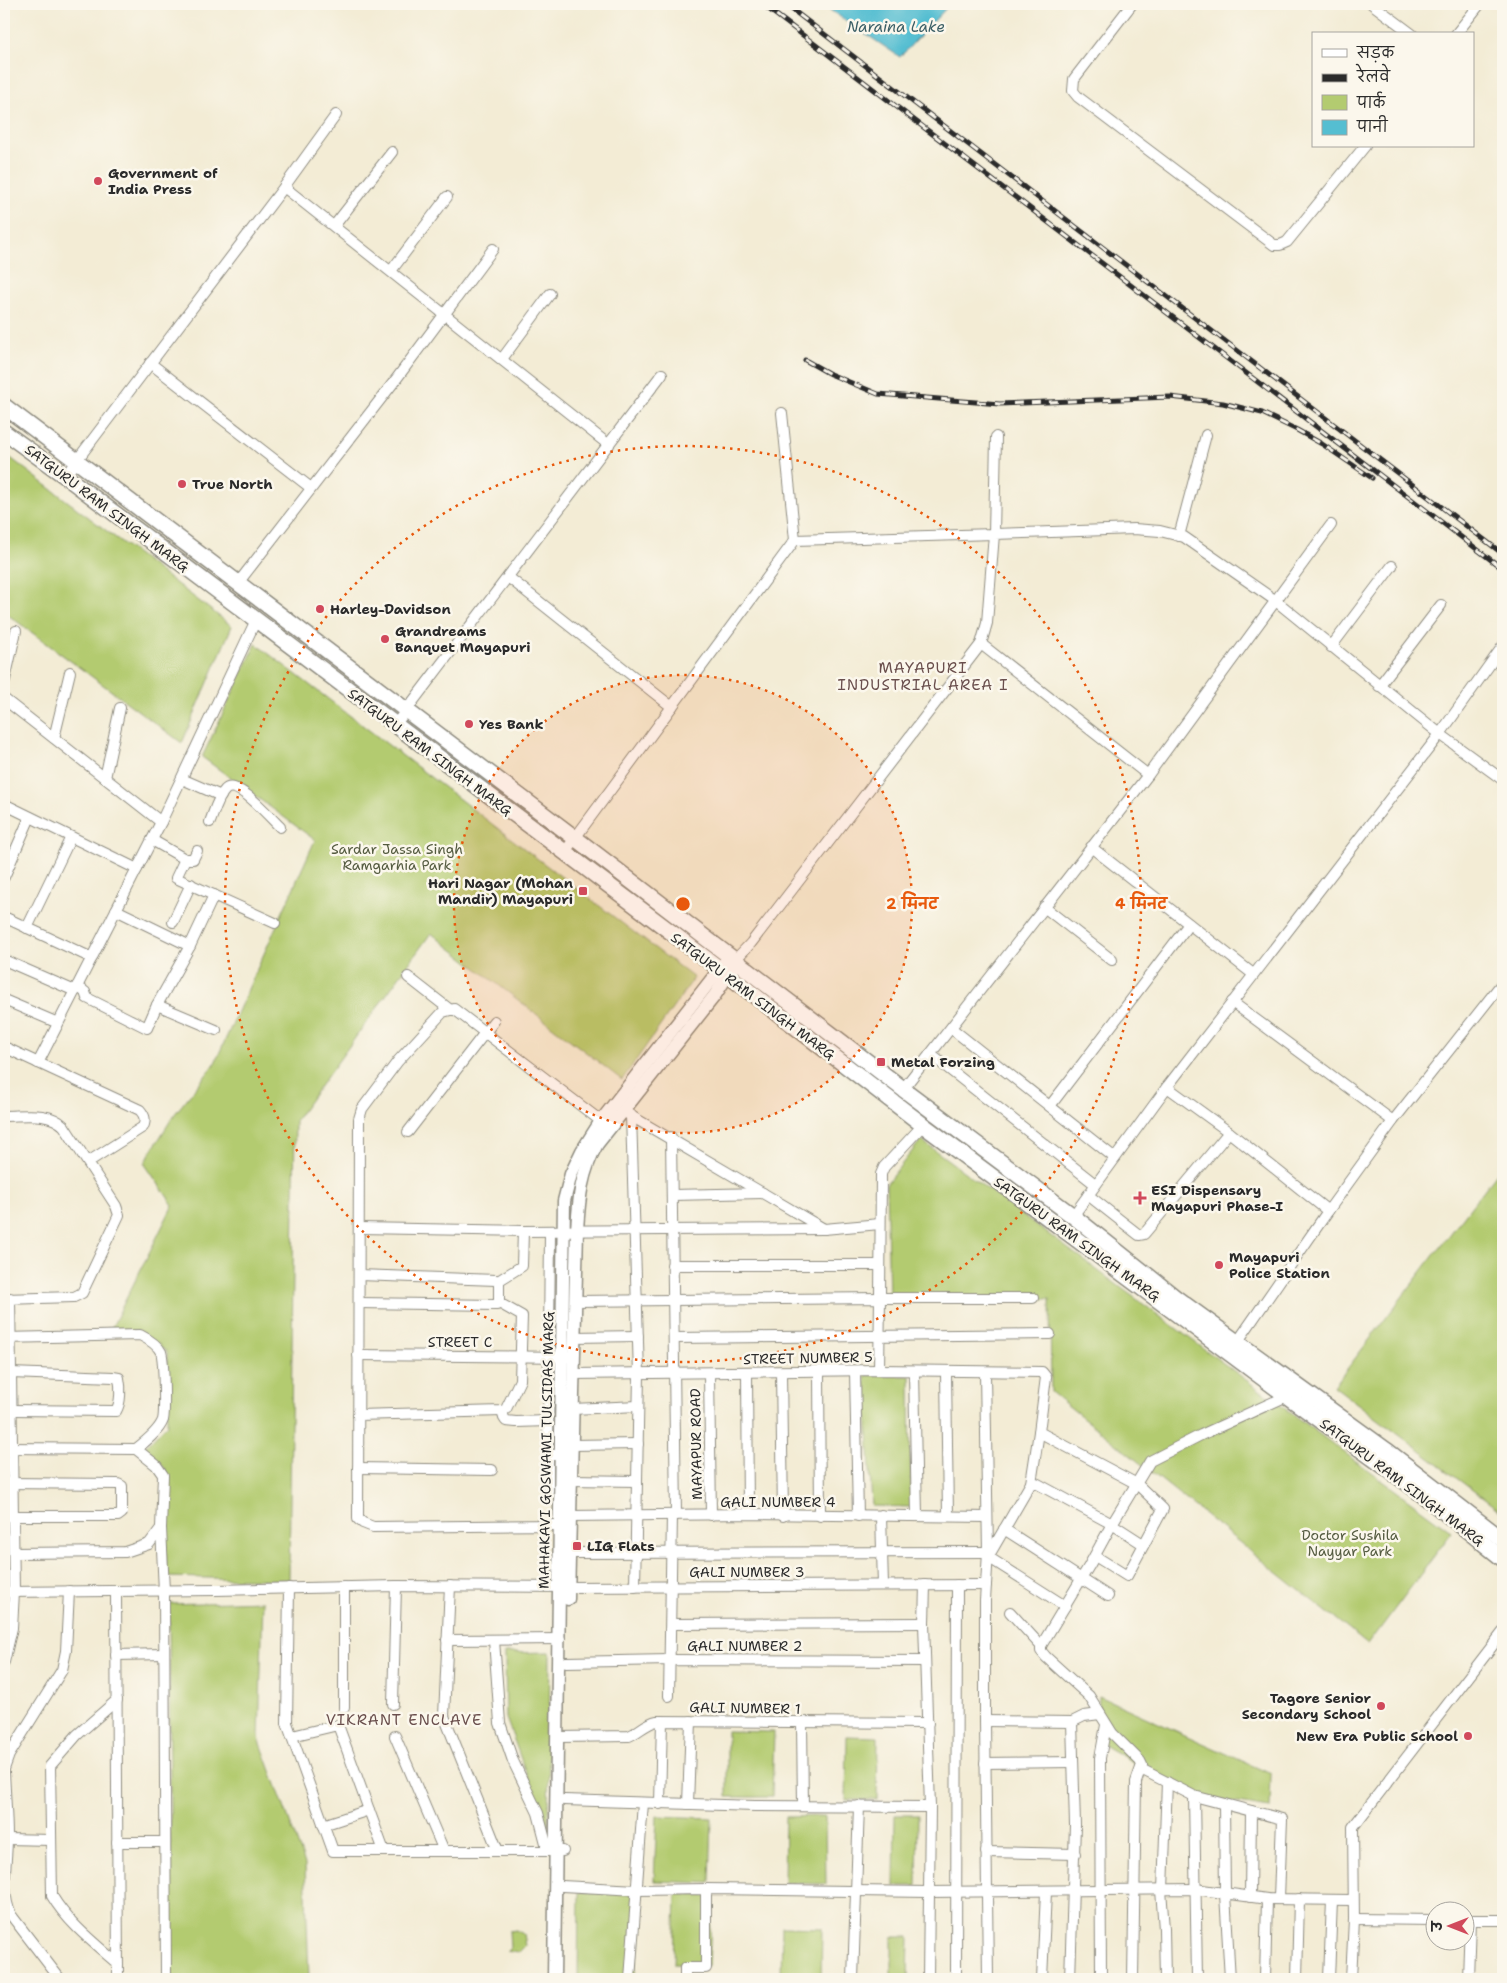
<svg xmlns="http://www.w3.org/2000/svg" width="1507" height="1983" viewBox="0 0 1507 1983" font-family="'Shantell Sans','Playpen Sans Deva',sans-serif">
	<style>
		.green { fill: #b3cb70; stroke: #6f7b4e }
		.water { fill: #55bed1; stroke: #40747e }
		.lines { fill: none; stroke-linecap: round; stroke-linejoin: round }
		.minor-casing { stroke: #8f8c80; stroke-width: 12 }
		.tertiary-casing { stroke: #8f8c80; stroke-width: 15 }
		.secondary-casing { stroke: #8f8c80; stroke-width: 18 }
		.minor { stroke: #fff; stroke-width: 10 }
		.tertiary { stroke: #fff; stroke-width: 12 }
		.secondary { stroke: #fff; stroke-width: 15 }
		.rail-casing { stroke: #2b2b2b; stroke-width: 5 }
		.rail { stroke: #fbf7ec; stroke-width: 3; stroke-dasharray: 9; stroke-linecap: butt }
		.ring { fill: none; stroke: #e8590c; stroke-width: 2.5; stroke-dasharray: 2.5 5 }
		.poi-dot { fill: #d1495b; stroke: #fbf7ec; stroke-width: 2 }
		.labels { text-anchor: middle; stroke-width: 5; stroke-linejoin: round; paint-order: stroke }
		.poi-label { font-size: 14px; font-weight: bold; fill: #2b2b2b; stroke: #fbf7ec; text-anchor: start }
		.street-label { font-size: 14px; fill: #2b2b2b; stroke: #fbf7ec }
		.park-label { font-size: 14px; fill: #545b40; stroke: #fbf7ec }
		.water-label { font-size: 15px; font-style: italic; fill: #3a5e65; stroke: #fbf7ec }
		.neighbourhood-label { font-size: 15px; letter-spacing: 1px; fill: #6a4f4d; stroke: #fbf7ec }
		.centre { fill: #e8590c; stroke: #fbf7ec; stroke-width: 2.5 }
		.ring-label { font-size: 15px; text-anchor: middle; font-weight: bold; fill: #e8590c; stroke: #fbf7ec; stroke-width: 5; stroke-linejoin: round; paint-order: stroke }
	</style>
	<rect width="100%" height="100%" fill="#fbf7ec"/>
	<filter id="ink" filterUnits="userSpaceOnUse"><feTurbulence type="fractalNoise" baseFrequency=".02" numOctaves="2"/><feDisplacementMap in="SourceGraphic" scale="10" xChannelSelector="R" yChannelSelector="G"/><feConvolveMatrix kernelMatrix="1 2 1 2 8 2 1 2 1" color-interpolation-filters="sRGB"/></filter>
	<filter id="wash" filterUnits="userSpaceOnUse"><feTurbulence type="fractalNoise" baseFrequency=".0096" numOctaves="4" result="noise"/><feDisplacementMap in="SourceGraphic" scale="20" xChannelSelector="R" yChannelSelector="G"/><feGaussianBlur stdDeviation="1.12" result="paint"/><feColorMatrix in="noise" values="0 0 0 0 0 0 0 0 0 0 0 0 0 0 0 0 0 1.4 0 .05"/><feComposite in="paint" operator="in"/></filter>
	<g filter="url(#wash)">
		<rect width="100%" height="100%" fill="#f3ecd5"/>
		<g class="green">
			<path d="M4,453L232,626L182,743L4,612Z"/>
			<path d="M256,644L694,978L622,1080L431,933L295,1121L289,1580L166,1577L165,1468L142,1450L167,1424V1352L140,1331H110L173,1205L144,1163L174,1115L214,1065L315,840L202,757Z"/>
			<path d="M921,1140L1452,1532L1368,1645L1051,1392L1050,1299L889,1297L886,1184Z"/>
			<path d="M1503,1165V1513L1334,1386Z"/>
			<path d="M865,1375L910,1376L911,1507L872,1506Z"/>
			<path d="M263,1601L259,1738L305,1864L309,1979H171L169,1604Z"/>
			<path d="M550,1652L548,1833L506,1718L505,1653Z"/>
			<path d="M1099,1696L1271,1774L1270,1808L1192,1796L1103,1745L1098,1724Z"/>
			<path d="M727,1731L774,1732L772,1797H727Z"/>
			<path d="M847,1736L878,1737L877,1800H846Z"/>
			<path d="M895,1815H918L917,1886H894Z"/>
			<path d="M657,1816L712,1818L710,1883L654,1881Z"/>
			<path d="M825,1816L826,1884L784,1883L785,1817Z"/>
			<path d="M579,1892H638L635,1979H578Z"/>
			<path d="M676,1894L712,1896L709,1965L674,1964Z"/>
			<path d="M782,1927L822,1928L821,1979H781Z"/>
			<path d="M516,1930L523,1934L525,1946L518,1953L507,1951L510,1948L509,1931Z"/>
			<path d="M892,1937H909L908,1979H892Z"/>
		</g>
		<path class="water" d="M821,4H950L900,57Z"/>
	</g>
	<g filter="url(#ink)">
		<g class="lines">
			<g class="minor-casing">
				<g id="minor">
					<path d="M1132,4L1074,79L1073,91L1078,97L1274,245H1280L1287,242L1365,146"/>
					<path d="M1372,4L1412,34"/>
					<path d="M1456,34L1480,4"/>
					<path d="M284,187L609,445"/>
					<path d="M334,226L392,152"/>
					<path d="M391,271L447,197"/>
					<path d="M502,359L550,294"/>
					<path d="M150,363L311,488"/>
					<path d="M65,476L284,187L336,115"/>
					<path d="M1179,536L1206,435"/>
					<path d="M795,540L994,534L996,437"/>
					<path d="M508,577L672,707"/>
					<path d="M238,583L397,378L493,249"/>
					<path d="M981,644L1148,775"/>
					<path d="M1331,647L1392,566"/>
					<path d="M4,684L16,631"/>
					<path d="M1379,686L1441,605"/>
					<path d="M4,699L161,822"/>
					<path d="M395,725L662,374"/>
					<path d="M54,738L70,672"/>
					<path d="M105,778L120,708"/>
					<path d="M182,779L221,796"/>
					<path d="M4,804L137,869"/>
					<path d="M210,822C214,812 218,797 225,790C237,777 271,819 280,827"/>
					<path d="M152,840L185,859H193L197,851"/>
					<path d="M1091,847L1253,974"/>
					<path d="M564,853L795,540L782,413"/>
					<path d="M185,859L176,878L275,923"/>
					<path d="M4,877L30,817"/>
					<path d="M1044,907L1112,960"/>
					<path d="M4,917L92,958"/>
					<path d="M173,922L191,884"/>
					<path d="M27,928L71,837"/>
					<path d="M190,946L214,895"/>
					<path d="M4,960L75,991"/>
					<path d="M734,961L751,943L981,644L987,623L994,534L1134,529L1160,531L1184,537L1276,601L1440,734L1503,780"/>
					<path d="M408,977L449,1009"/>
					<path d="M77,986L85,992L87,998L147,1028L157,1005L190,946L116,910"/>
					<path d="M4,1000L58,1023"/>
					<path d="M1232,1002L1393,1121"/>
					<path d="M157,1005L216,1030"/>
					<path d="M951,1028L1115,1158"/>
					<path d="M4,1047L140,1110C145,1116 146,1120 143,1127L88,1162"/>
					<path d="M930,1054L1095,1184"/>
					<path d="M38,1063L161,822L256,620"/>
					<path d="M1167,1087L1440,734L1503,646"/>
					<path d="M903,1089L1148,775L1331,525"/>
					<path d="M1050,1106L1189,924"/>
					<path d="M626,1113L824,1229L880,1224"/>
					<path d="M631,1115L639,1374L635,1587"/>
					<path d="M4,1116C24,1116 49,1111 64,1126L116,1206L119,1215L82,1293L74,1297L4,1299"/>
					<path d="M923,1125L884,1167L881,1174L880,1298H1033"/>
					<path d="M408,1132L494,1021"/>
					<path d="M671,1137L676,1515"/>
					<path d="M672,1195L763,1193"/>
					<path d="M1088,1195L1139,1235L1144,1234L1229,1132"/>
					<path d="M1328,1211L1393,1121L1503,982"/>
					<path d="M1073,1216L1167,1087L1229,1132L1328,1211L1238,1341"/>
					<path d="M359,1228L523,1231L824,1229"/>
					<path d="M672,1265H880"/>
					<path d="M498,1281L522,1266L523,1231"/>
					<path d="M576,1301L880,1298L879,1370"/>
					<path d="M359,1303L497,1305L499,1303V1283L496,1280L359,1275"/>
					<path d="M574,1337L638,1336"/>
					<path d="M4,1338L140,1335C148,1339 157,1344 161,1352C164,1360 165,1412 163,1420C159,1431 145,1442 136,1449L4,1448"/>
					<path d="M674,1338L1050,1334"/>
					<path d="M358,1355L570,1357"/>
					<path d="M781,1372L783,1516"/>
					<path d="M819,1372L820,1516"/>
					<path d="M855,1372L858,1516"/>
					<path d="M914,1372L917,1516"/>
					<path d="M946,1372L948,1516"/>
					<path d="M11,1373L113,1377L119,1378C121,1387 121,1403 116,1411L11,1410"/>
					<path d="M709,1373L711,1515"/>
					<path d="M747,1373L748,1514"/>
					<path d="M985,1373L988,1552L985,1601V1721L988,1979"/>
					<path d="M574,1374L879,1370L1042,1372L1046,1377L1039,1432L1137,1484L1163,1509L1127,1576L1095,1556"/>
					<path d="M573,1409L638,1406"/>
					<path d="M502,1411L504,1418L506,1421L516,1422L548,1421"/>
					<path d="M358,1415L502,1411L506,1409L520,1380L522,1316L499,1303"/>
					<path d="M572,1445L638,1444"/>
					<path d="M136,1449L156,1465L163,1475L161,1528L164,1591L166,1979"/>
					<path d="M548,1455L550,1231"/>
					<path d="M358,1468L492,1470"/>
					<path d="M571,1480L636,1481"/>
					<path d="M4,1483L118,1484L122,1486V1513L118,1516H4"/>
					<path d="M1031,1483L1039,1432"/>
					<path d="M548,1491V1455H555"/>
					<path d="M881,1515L883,1585"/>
					<path d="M570,1516L748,1514L987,1517"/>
					<path d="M560,1525L373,1527L363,1523L358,1519L359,1119L362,1109L398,1061L443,1012L454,1009L601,1121"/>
					<path d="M1004,1529L1108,1596"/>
					<path d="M14,1553L125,1552L149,1544L161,1528"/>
					<path d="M569,1553L988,1552"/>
					<path d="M925,1585L924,1623L930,1807L928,1979"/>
					<path d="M450,1586L444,1716L498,1851"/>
					<path d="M344,1587V1708"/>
					<path d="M289,1588L287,1723L333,1851H563"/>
					<path d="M116,1591L118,1979"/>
					<path d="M4,1592L216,1590L396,1586L569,1587L986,1585"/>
					<path d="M1065,1606L988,1557L1031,1483H1036L1112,1524L1150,1461L1201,1435L1287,1396"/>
					<path d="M1010,1612L1041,1646"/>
					<path d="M671,1624L924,1623"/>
					<path d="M447,1640L560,1639"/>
					<path d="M494,1640L500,1723L513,1761L538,1813L548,1851"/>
					<path d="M116,1655L164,1654"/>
					<path d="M4,1662L12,1628L14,1592L10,1298"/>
					<path d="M566,1662L670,1660L925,1661"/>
					<path d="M669,1696L672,1515"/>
					<path d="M117,1700L77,1735L50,1766L52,1896C68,1923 94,1943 118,1964"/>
					<path d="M393,1704L396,1586"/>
					<path d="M985,1721L1072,1722L1075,1825L1070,1979"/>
					<path d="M802,1722L803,1806"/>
					<path d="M1072,1722L1084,1716L1100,1714"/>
					<path d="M292,1736L338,1725L384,1851"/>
					<path d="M395,1736L444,1851"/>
					<path d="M558,1737L629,1736C639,1732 646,1723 657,1721L928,1723"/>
					<path d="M985,1763L1073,1762"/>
					<path d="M4,1769L9,1755L62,1670L66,1651L69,1591"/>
					<path d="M1141,1769L1194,1796L1282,1819L1279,1898"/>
					<path d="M4,1772C5,1794 7,1816 7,1838C7,1864 0,1890 11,1915L60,1979"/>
					<path d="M1194,1796L1197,1979"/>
					<path d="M564,1800L755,1806L930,1807"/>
					<path d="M660,1804L662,1721"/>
					<path d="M688,1804L691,1721"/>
					<path d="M1224,1804L1225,1894L1230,1979"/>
					<path d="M323,1825L369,1810"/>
					<path d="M7,1839L51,1840"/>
					<path d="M117,1842H165"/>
					<path d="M986,1852L1075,1854"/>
					<path d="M562,1886L637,1890L706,1889L930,1892L1195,1889L1267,1899L1352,1900"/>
					<path d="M1161,1890L1164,1929L1165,1979"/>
					<path d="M1163,1890L1167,1782"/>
					<path d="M1250,1897L1251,1811"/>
					<path d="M1354,1919L1434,1920"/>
					<path d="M1465,1920H1503"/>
					<path d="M630,1979L643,1803"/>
					<path d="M685,1979V1968H706V1889"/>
					<path d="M853,1979L859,1806"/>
					<path d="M956,1979L957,1585"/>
					<path d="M1042,1979L1046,1892"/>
					<path d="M1101,1979L1100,1758L1106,1725"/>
					<path d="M1133,1979L1136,1782L1142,1765L1140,1761L1112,1733L1089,1696L1046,1657L1041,1651V1646L1089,1566L1112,1524L1143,1544"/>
					<path d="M1265,1979L1267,1899"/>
					<path d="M1297,1979L1299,1899"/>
					<path d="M1329,1979L1332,1900"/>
					<path d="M1351,1979L1354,1919L1353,1827L1503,1632"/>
					<path d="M1468,1979L1470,1920"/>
				</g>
			</g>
			<g class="tertiary-casing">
				<g id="tertiary">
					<path d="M568,1599L577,1230C579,1197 581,1173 597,1144L715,995L736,962"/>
					<path d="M554,1979L564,1201L571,1174L582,1151L601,1121L726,961"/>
				</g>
			</g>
			<g class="secondary-casing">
				<g id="secondary">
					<path d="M4,406L575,838L903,1089L1073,1216L1176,1298L1386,1450L1503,1540"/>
					<path d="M4,432L65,476L728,975L923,1125L1287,1396L1414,1488L1503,1559"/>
				</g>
			</g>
			<use href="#minor" class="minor"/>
			<use href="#tertiary" class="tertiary"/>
			<use href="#secondary" class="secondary"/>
			<g class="rail-casing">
				<g id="rail">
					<path d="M762,4L1503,569"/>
					<path d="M785,4L1503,554"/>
					<path d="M805,360L830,374L878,394L1000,404L1170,397L1223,403L1262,413L1297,430L1322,444L1372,478"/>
				</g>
			</g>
			<use href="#rail" class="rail"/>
		</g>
	</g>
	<circle cx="683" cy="904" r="229" fill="#e8590c" fill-opacity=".12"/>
	<g class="ring">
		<circle cx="683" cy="904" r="229"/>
		<circle cx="683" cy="904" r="458"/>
	</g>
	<g class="poi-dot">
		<circle cx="98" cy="181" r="5"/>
		<circle cx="182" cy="484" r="5"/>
		<circle cx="320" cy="609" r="5"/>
		<circle cx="385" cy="639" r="5"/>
		<circle cx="469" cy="724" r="5"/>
		<rect x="578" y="886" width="10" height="10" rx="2.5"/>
		<rect x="876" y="1057" width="10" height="10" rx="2.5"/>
		<path d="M1137.5 1190.5h5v5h5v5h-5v5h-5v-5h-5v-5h5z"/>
		<circle cx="1219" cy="1265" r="5"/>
		<rect x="572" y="1541" width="10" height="10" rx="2.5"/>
		<circle cx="1381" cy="1706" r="5"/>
		<circle cx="1468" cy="1736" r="5"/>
	</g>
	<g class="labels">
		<g class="poi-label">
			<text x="108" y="178">Government of<tspan x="108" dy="16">India Press</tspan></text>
			<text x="192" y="489">True North</text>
			<text x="330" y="614">Harley-Davidson</text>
			<text x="395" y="636">Grandreams<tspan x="395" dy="16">Banquet Mayapuri</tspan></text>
			<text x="479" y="729">Yes Bank</text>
			<text x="573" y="888" text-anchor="end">Hari Nagar (Mohan<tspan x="573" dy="16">Mandir) Mayapuri</tspan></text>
			<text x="891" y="1067">Metal Forzing</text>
			<text x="1151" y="1195">ESI Dispensary<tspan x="1151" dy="16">Mayapuri Phase-I</tspan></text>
			<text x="1229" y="1262">Mayapuri<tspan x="1229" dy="16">Police Station</tspan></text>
			<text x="587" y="1551">LIG Flats</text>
			<text x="1371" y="1703" text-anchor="end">Tagore Senior<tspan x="1371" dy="16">Secondary School</tspan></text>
			<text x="1458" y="1741" text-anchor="end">New Era Public School</text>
		</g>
		<g class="street-label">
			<text transform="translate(107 508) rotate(37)" y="5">SATGURU RAM SINGH MARG</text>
			<text transform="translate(430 752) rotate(37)" y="5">SATGURU RAM SINGH MARG</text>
			<text transform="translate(753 996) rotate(37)" y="5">SATGURU RAM SINGH MARG</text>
			<text transform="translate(1077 1239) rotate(36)" y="5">SATGURU RAM SINGH MARG</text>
			<text x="460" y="1347">STREET C</text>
			<text transform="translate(808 1358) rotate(-1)" y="5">STREET NUMBER 5</text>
			<text transform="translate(696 1444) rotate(-91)" y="5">MAYAPUR ROAD</text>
			<text transform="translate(546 1450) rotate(-89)" y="5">MAHAKAVI GOSWAMI TULSIDAS MARG</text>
			<text transform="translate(1402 1482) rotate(37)" y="5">SATGURU RAM SINGH MARG</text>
			<text x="778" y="1507">GALI NUMBER 4</text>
			<text x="747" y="1577">GALI NUMBER 3</text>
			<text x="745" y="1651">GALI NUMBER 2</text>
			<text transform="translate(745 1708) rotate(1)" y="5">GALI NUMBER 1</text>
		</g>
		<g class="park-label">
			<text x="397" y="854">Sardar Jassa Singh<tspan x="397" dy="16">Ramgarhia Park</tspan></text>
			<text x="1350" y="1540">Doctor Sushila<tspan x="1350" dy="16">Nayyar Park</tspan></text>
		</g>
		<g class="water-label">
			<text x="896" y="32">Naraina Lake</text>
		</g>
		<g class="neighbourhood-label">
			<text x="923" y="673">MAYAPURI<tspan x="923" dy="17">INDUSTRIAL AREA I</tspan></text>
			<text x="404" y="1725">VIKRANT ENCLAVE</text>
		</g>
	</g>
	<circle cx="683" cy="904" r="8" class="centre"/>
	<g class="ring-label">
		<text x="912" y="909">2 मिनट</text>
		<text x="1141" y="909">4 मिनट</text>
	</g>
	<rect width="1507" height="1983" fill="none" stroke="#fbf7ec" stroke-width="20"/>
	<rect x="1312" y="32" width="162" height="115" fill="#fbf7ec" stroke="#a8a59f"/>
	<rect x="1322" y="49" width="25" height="8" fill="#ffffff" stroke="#a8a59f"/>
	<text x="1357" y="58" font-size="15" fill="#2b2b2b">सड़क</text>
	<rect x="1322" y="74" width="25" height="8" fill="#2b2b2b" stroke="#a8a59f"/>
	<text x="1357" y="82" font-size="15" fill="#2b2b2b">रेलवे</text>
	<rect x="1322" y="95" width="25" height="15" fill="#b3cb70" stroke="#a8a59f"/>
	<text x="1357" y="108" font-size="15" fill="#2b2b2b">पार्क</text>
	<rect x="1322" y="120" width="25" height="15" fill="#55bed1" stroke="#a8a59f"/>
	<text x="1357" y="132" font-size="15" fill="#2b2b2b">पानी</text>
	<g transform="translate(1450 1926) rotate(270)"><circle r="24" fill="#fbf7ec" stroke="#a8a59f"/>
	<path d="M0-4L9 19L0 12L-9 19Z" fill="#d1495b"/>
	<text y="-8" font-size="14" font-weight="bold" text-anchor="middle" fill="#2b2b2b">उ</text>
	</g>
</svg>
